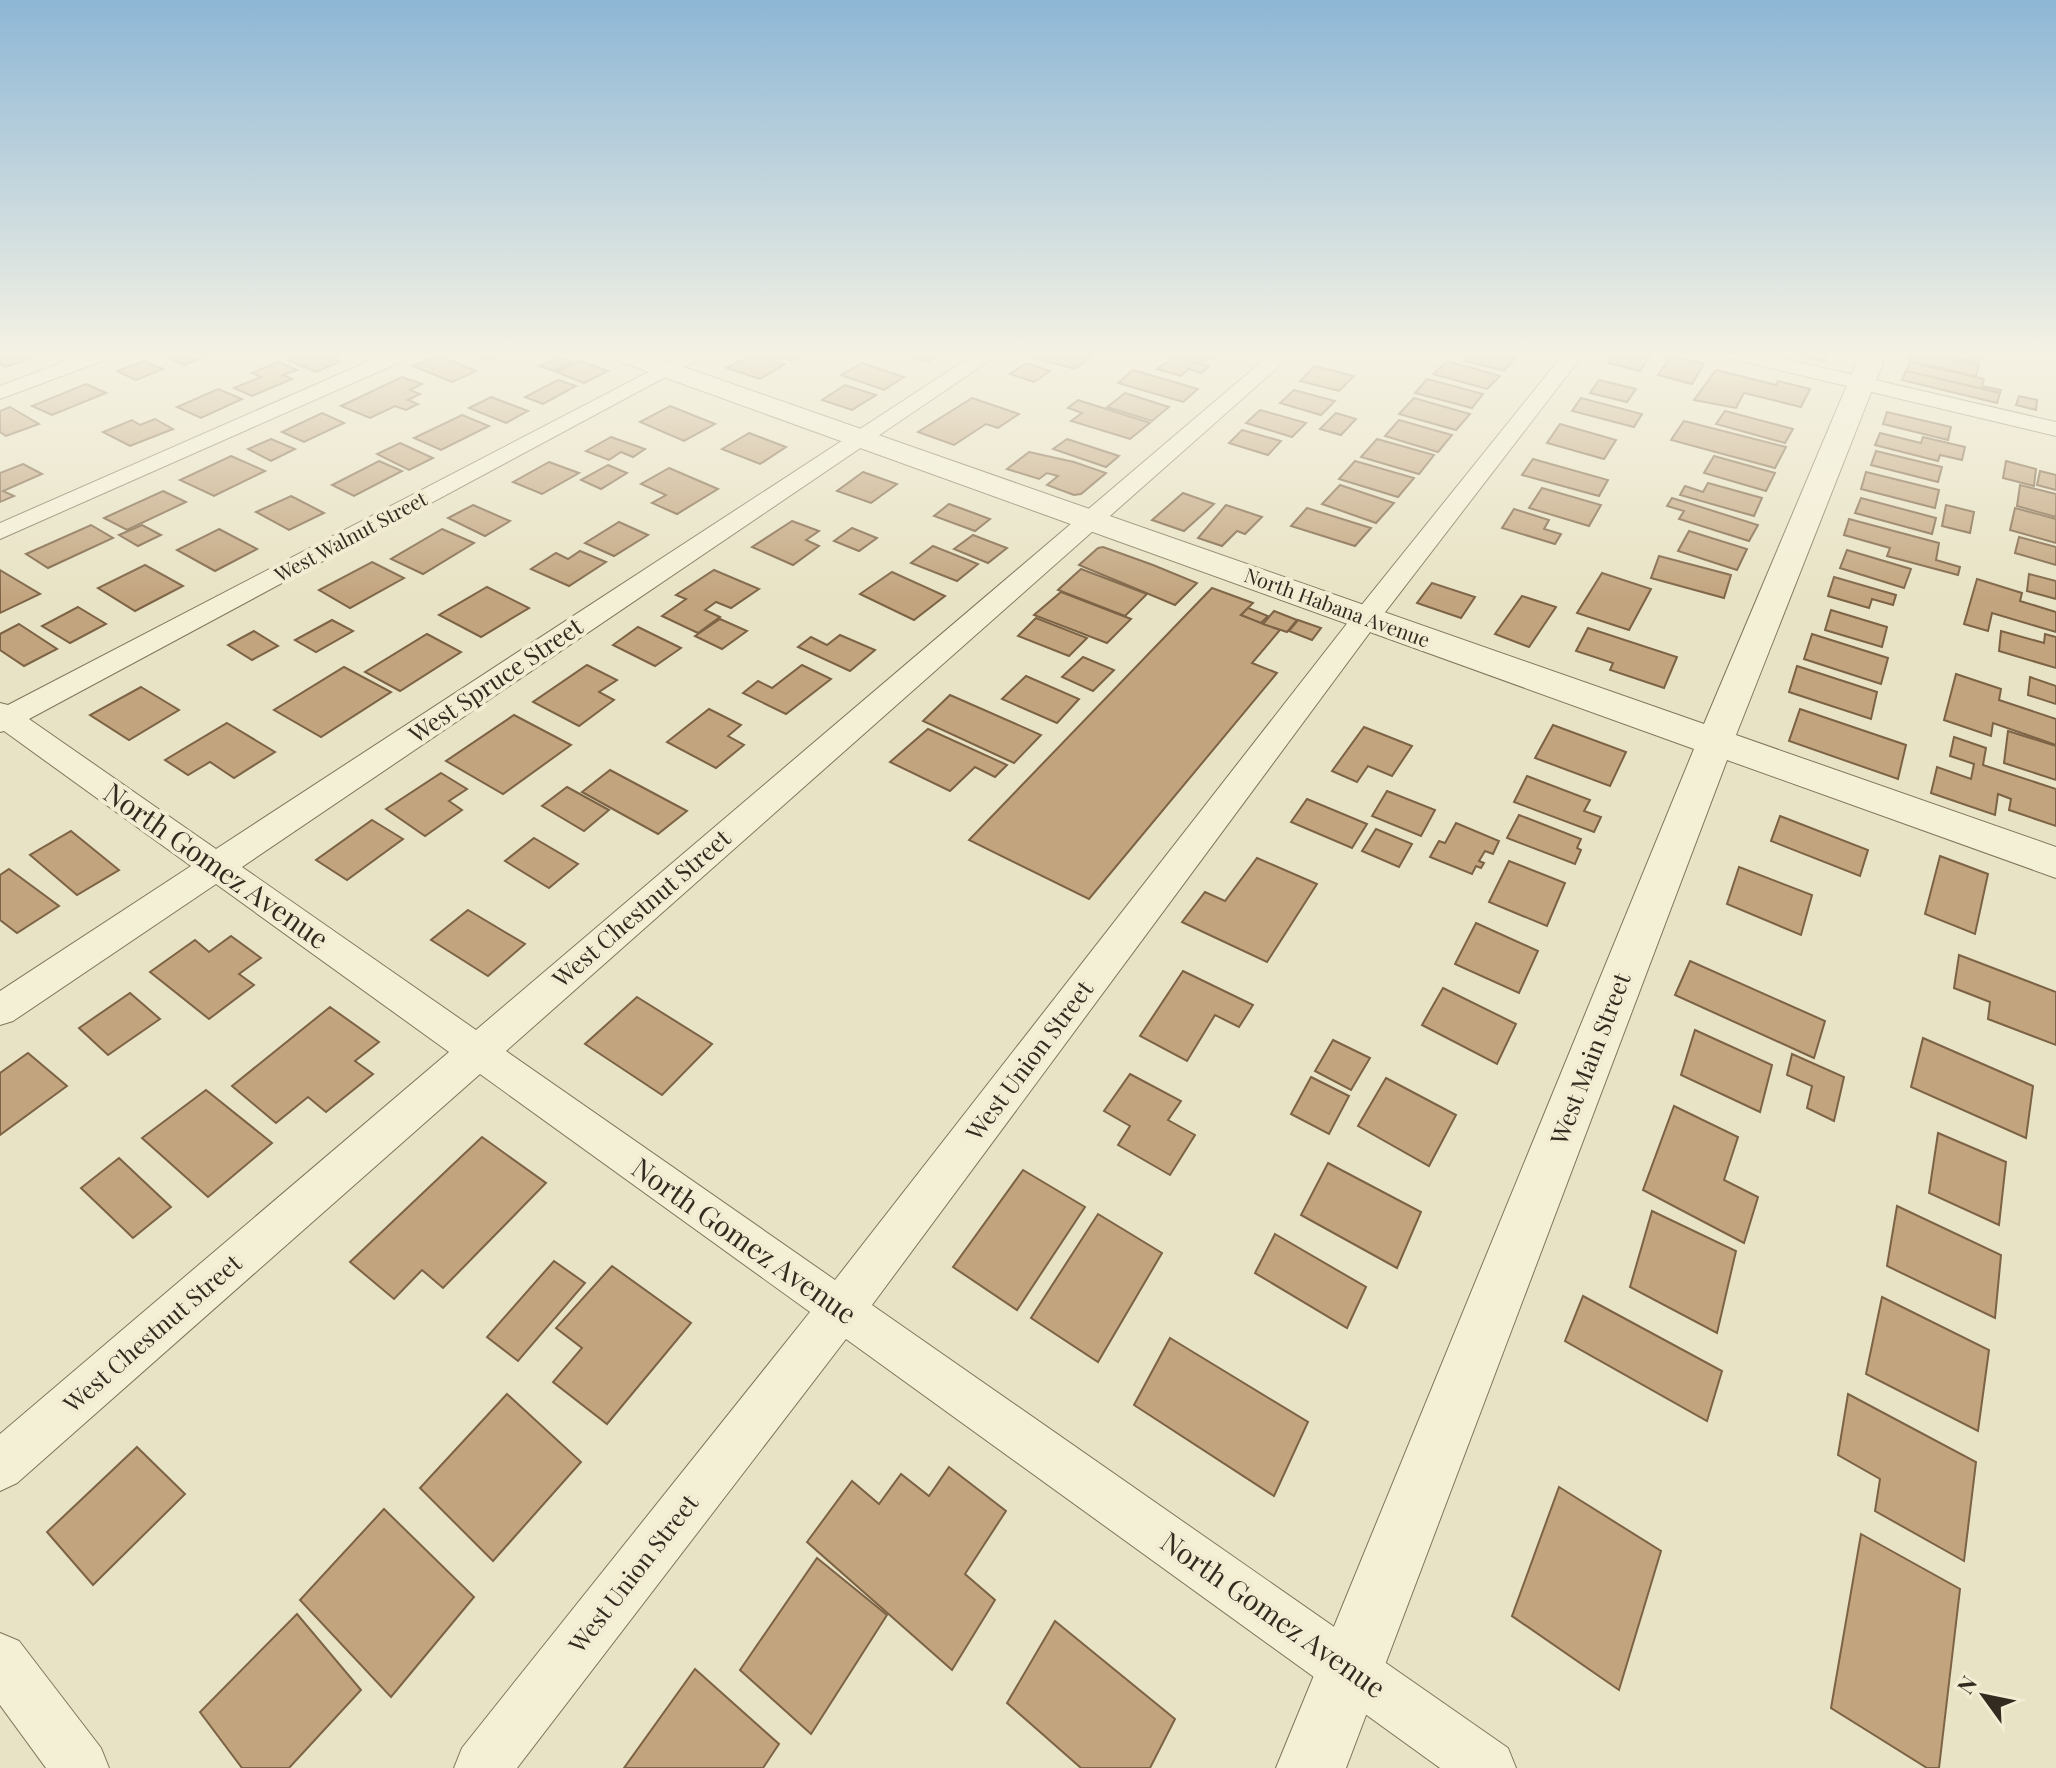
<svg xmlns="http://www.w3.org/2000/svg" width="2056" height="1768" viewBox="0 0 2056 1768" font-family="'Playfair Display',serif">
	<style>
		.building { fill: #c2a47e; stroke: #7d6345; stroke-width: 2 }
		.lines { fill: none; stroke-linecap: round; stroke-linejoin: round }
		.minor-casing { stroke: #81755c; stroke-width: 2 }
		.tertiary-casing { stroke: #81755c; stroke-width: 2 }
		.minor { fill: #f4f0d6; fill-rule: evenodd }
		.tertiary { fill: #f4f0d6; fill-rule: evenodd }
		.labels { text-anchor: middle; stroke-width: 8; stroke-linejoin: round; paint-order: stroke }
		.far-street-label { font-size: 20px; fill: #332b1f; stroke: #f1ecd2 }
		.street-label { font-size: 24px; fill: #332b1f; stroke: #f1ecd2 }
		.near-street-label { font-size: 28px; fill: #332b1f; stroke: #f1ecd2 }
	</style>
	<rect width="100%" height="100%" fill="#e8e3c4"/>
	<g class="building">
		<path d="M0,352H23L33,358L5,367L0,364Z"/>
		<path d="M155,352H217L184,365Z"/>
		<path d="M307,352H344L332,357L341,361L316,372L288,360Z"/>
		<path d="M468,352H524L512,357L501,353L488,360Z"/>
		<path d="M764,352H808L791,361Z"/>
		<path d="M896,352H944L928,362Z"/>
		<path d="M1043,352H1079L1093,356L1075,369L1035,358Z"/>
		<path d="M1173,352H1219L1206,362Z"/>
		<path d="M1473,352H1493L1515,358L1504,371L1465,361Z"/>
		<path d="M1616,352H1653L1640,371L1608,363Z"/>
		<path d="M1786,352H1828L1824,361Z"/>
		<path d="M1912,352L1979,365L1976,376L1909,361Z"/>
		<path d="M1931,352H1978L1982,353L1978,363Z"/>
		<path d="M753,354L785,364L760,379L727,368Z"/>
		<path d="M438,355L476,371L452,382L413,366Z"/>
		<path d="M1175,356L1209,366L1201,373L1189,369L1181,376L1157,369Z"/>
		<path d="M1671,356L1704,363L1692,384L1658,375Z"/>
		<path d="M559,357L573,361L554,371L539,366Z"/>
		<path d="M144,361L163,369L136,380L117,371Z"/>
		<path d="M580,361L608,371L584,383L556,372Z"/>
		<path d="M1447,361L1500,376L1487,389L1433,374Z"/>
		<path d="M278,362L297,370L283,375L292,379L252,396L234,388L261,377L252,373Z"/>
		<path d="M1910,362L1984,379L1982,386L2001,390L2000,393L1906,371Z"/>
		<path d="M862,363L904,377L884,390L841,375Z"/>
		<path d="M1026,363L1050,371L1034,382L1010,374Z"/>
		<path d="M1315,366L1354,376L1339,391L1300,381Z"/>
		<path d="M1133,370L1198,389L1183,402L1118,383Z"/>
		<path d="M1716,370L1776,385L1778,381L1810,389L1801,407L1744,393L1736,408L1694,400Z"/>
		<path d="M1906,371L2000,393L1997,403L1902,380Z"/>
		<path d="M402,377L422,384L410,390L420,394L408,400L418,404L406,410L395,406L370,418L341,406Z"/>
		<path d="M1427,379L1483,394L1472,408L1415,393Z"/>
		<path d="M558,380L576,386L543,404L525,397Z"/>
		<path d="M1599,380L1636,389L1627,402L1590,393Z"/>
		<path d="M86,384L106,393L52,415L32,406Z"/>
		<path d="M845,385L876,395L852,410L822,400Z"/>
		<path d="M218,389L242,399L201,418L177,407Z"/>
		<path d="M1294,390L1335,401L1321,415L1280,403Z"/>
		<path d="M1125,393L1169,407L1152,421L1107,407Z"/>
		<path d="M2019,396L2037,400L2036,410L2016,405Z"/>
		<path d="M491,397L528,411L506,423L469,408Z"/>
		<path d="M972,398L1019,414L998,428L986,424L954,445L918,432Z"/>
		<path d="M1414,398L1470,414L1456,430L1399,414Z"/>
		<path d="M1581,398L1642,414L1634,427L1572,411Z"/>
		<path d="M1078,400L1150,423L1130,439L1071,421L1082,413L1068,408Z"/>
		<path d="M670,406L715,424L684,441L640,422Z"/>
		<path d="M10,407L39,424L6,436L0,432V411Z"/>
		<path d="M1260,410L1306,423L1292,437L1246,423Z"/>
		<path d="M1725,411L1793,429L1785,443L1716,424Z"/>
		<path d="M1887,412L1951,427L1948,440L1883,424Z"/>
		<path d="M322,413L344,423L304,442L282,432Z"/>
		<path d="M1336,413L1356,419L1341,435L1320,429Z"/>
		<path d="M462,415L489,426L441,450L414,438Z"/>
		<path d="M155,419L173,429L130,446L103,432L132,420L140,425Z"/>
		<path d="M1399,420L1452,435L1438,452L1385,436Z"/>
		<path d="M1684,421L1786,447L1775,468L1671,440Z"/>
		<path d="M1560,424L1616,440L1604,459L1547,443Z"/>
		<path d="M1242,430L1281,441L1268,455L1229,443Z"/>
		<path d="M749,433L786,447L760,464L722,449Z"/>
		<path d="M1880,433L1921,443L1923,437L1965,447L1962,460L1940,455L1938,461L1875,445Z"/>
		<path d="M611,437L645,449L633,457L621,452L609,460L586,451Z"/>
		<path d="M271,439L295,449L271,461L248,449Z"/>
		<path d="M1067,439L1119,456L1106,467L1053,449Z"/>
		<path d="M1377,439L1434,455L1419,474L1361,457Z"/>
		<path d="M400,443L433,458L409,470L377,454Z"/>
		<path d="M1876,451L1942,467L1938,482L1871,465Z"/>
		<path d="M1029,452L1074,462L1106,473L1081,494L1074,495L1047,485L1058,476L1047,473L1039,479L1007,469Z"/>
		<path d="M231,456L265,471L214,496L180,480Z"/>
		<path d="M1714,456L1775,473L1766,491L1704,473Z"/>
		<path d="M1533,459L1608,480L1599,496L1522,475Z"/>
		<path d="M379,461L402,471L354,496L332,485Z"/>
		<path d="M1355,461L1414,478L1398,497L1339,479Z"/>
		<path d="M2006,461L2036,469L2034,486L2003,478Z"/>
		<path d="M549,462L579,473L542,494L513,482Z"/>
		<path d="M23,464L42,474L3,491L14,496L0,502V473Z"/>
		<path d="M608,465L627,473L601,489L581,480Z"/>
		<path d="M669,468L718,489L677,514L652,503L666,495L641,484Z"/>
		<path d="M2040,471L2056,475V490L2037,485Z"/>
		<path d="M863,472L897,484L871,503L837,491Z"/>
		<path d="M1866,472L1939,490L1935,508L1861,489Z"/>
		<path d="M1708,483L1762,498L1754,516L1680,495L1685,486L1703,492Z"/>
		<path d="M1340,485L1394,503L1376,523L1322,504Z"/>
		<path d="M2020,485L2056,494V517L2017,506Z"/>
		<path d="M1542,488L1601,505L1589,526L1529,508Z"/>
		<path d="M163,491L186,502L127,530L104,518Z"/>
		<path d="M1183,493L1214,504L1184,531L1152,520Z"/>
		<path d="M291,496L324,513L289,530L256,512Z"/>
		<path d="M1672,498L1758,525L1749,541L1679,519L1684,511L1667,506Z"/>
		<path d="M1861,498L1936,518L1932,534L1855,513Z"/>
		<path d="M949,504L963,509L990,519L975,531L934,516Z"/>
		<path d="M473,505L510,521L485,536L448,518Z"/>
		<path d="M1226,505L1262,517L1245,534L1237,531L1222,546L1198,538Z"/>
		<path d="M1946,505L1974,512L1970,533L1942,526Z"/>
		<path d="M1307,508L1371,528L1355,546L1291,526Z"/>
		<path d="M2015,508L2056,519V543L2010,530Z"/>
		<path d="M1514,509L1549,520L1544,529L1561,534L1555,544L1502,528Z"/>
		<path d="M1849,519L1939,543L1936,560L1960,567L1958,575L1887,556L1890,548L1844,535Z"/>
		<path d="M792,521L819,531L806,540L819,546L793,565L752,547Z"/>
		<path d="M619,522L648,535L614,556L585,543Z"/>
		<path d="M91,525L113,538L48,568L26,554Z"/>
		<path d="M142,525L161,535L138,546L119,535Z"/>
		<path d="M852,528L877,538L859,551L834,541Z"/>
		<path d="M219,529L257,549L215,571L177,550Z"/>
		<path d="M442,529L474,543L423,574L391,559Z"/>
		<path d="M1689,531L1747,549L1737,570L1678,551Z"/>
		<path d="M973,535L1007,548L988,563L954,549Z"/>
		<path d="M2019,537L2056,547V565L2015,553Z"/>
		<path d="M933,546L978,564L957,581L911,563Z"/>
		<path d="M1103,547L1153,565L1197,583L1175,605L1079,565L1098,548Z"/>
		<path d="M1847,550L1911,569L1904,588L1840,568Z"/>
		<path d="M580,551L606,562L569,586L531,569L556,553L568,559Z"/>
		<path d="M1659,556L1731,575L1724,598L1651,578Z"/>
		<path d="M372,562L404,578L350,608L319,590Z"/>
		<path d="M145,565L183,586L135,611L98,588Z"/>
		<path d="M1081,569L1147,594L1125,616L1058,590Z"/>
		<path d="M0,570L40,594L0,613Z"/>
		<path d="M714,570L759,589L731,608L716,602L705,610L720,617L698,633L662,616L686,599L676,595Z"/>
		<path d="M892,572L945,596L914,620L860,594Z"/>
		<path d="M1602,573L1651,589L1629,630L1577,613Z"/>
		<path d="M2029,574L2056,581V599L2027,591Z"/>
		<path d="M1834,577L1896,595L1893,605L1872,599L1869,608L1828,596Z"/>
		<path d="M1977,579L2022,593L2020,601L2056,612V632L1992,613L1988,631L1964,624Z"/>
		<path d="M1432,583L1475,597L1461,618L1417,603Z"/>
		<path d="M487,587L529,608L481,637L439,615Z"/>
		<path d="M1212,588L1253,603L1241,615L1280,630L1252,663L1277,673L1089,899L969,840Z"/>
		<path d="M1061,592L1131,619L1107,643L1034,615Z"/>
		<path d="M1522,596L1556,607L1529,647L1495,634Z"/>
		<path d="M78,607L106,624L70,643L42,626Z"/>
		<path d="M1248,608L1268,616L1261,623L1241,615Z"/>
		<path d="M1831,610L1887,627L1882,647L1825,630Z"/>
		<path d="M1274,611L1297,620L1287,632L1263,624Z"/>
		<path d="M1036,618L1087,638L1069,656L1018,636Z"/>
		<path d="M720,619L747,631L722,649L695,636Z"/>
		<path d="M332,620L353,631L316,652L295,640Z"/>
		<path d="M1298,620L1321,628L1312,640L1289,631Z"/>
		<path d="M19,624L57,649L24,666L0,650V634Z"/>
		<path d="M638,627L681,648L655,666L613,645Z"/>
		<path d="M1588,628L1677,657L1664,688L1610,670L1613,663L1576,651Z"/>
		<path d="M254,631L278,646L252,660L228,645Z"/>
		<path d="M2001,631L2044,643L2045,634L2056,637V668L1999,651Z"/>
		<path d="M427,634L461,652L400,691L365,672Z"/>
		<path d="M1812,634L1888,658L1881,684L1804,659Z"/>
		<path d="M840,635L875,650L850,671L798,647L811,637L827,645Z"/>
		<path d="M1083,657L1114,670L1093,691L1062,677Z"/>
		<path d="M587,665L617,680L599,692L614,700L579,726L533,702Z"/>
		<path d="M802,665L831,679L786,714L743,693L758,681L772,688Z"/>
		<path d="M1797,666L1877,692L1871,719L1789,692Z"/>
		<path d="M344,667L391,692L321,737L274,710Z"/>
		<path d="M1956,674L2001,689L1999,700L2056,719V745L1993,723L1991,736L1944,720Z"/>
		<path d="M1026,676L1079,699L1057,723L1002,699Z"/>
		<path d="M2030,677L2056,686V704L2028,695Z"/>
		<path d="M141,687L179,710L129,740L90,715Z"/>
		<path d="M950,695L1041,735L1014,763L923,721Z"/>
		<path d="M709,709L741,725L728,736L744,745L716,768L667,742Z"/>
		<path d="M1800,709L1906,745L1898,779L1789,741Z"/>
		<path d="M514,715L571,745L503,794L446,761Z"/>
		<path d="M227,723L275,752L234,778L210,762L188,775L165,760Z"/>
		<path d="M1553,725L1626,752L1610,786L1535,758Z"/>
		<path d="M1364,727L1412,746L1392,776L1368,766L1357,782L1332,771Z"/>
		<path d="M928,729L1007,765L995,777L975,767L950,791L890,762Z"/>
		<path d="M2008,731L2056,746V780L2004,763Z"/>
		<path d="M1954,737L1986,748L1983,765L2056,789V826L2009,810L2011,799L1998,794L1995,815L1931,793L1937,767L1971,779L1974,764L1950,756Z"/>
		<path d="M610,770L687,811L658,834L582,792Z"/>
		<path d="M441,773L467,789L449,801L462,810L425,836L386,809Z"/>
		<path d="M1527,776L1590,800L1584,811L1601,817L1594,832L1514,802Z"/>
		<path d="M567,787L609,810L584,831L542,806Z"/>
		<path d="M1387,791L1435,810L1421,836L1372,816Z"/>
		<path d="M1307,799L1367,824L1352,848L1291,822Z"/>
		<path d="M1519,815L1581,839L1577,848L1581,850L1575,864L1507,838Z"/>
		<path d="M1780,816L1868,850L1860,876L1771,841Z"/>
		<path d="M372,820L403,839L347,880L316,860Z"/>
		<path d="M1456,823L1499,841L1493,854L1485,851L1479,861L1484,863L1481,868L1476,866L1472,874L1430,857L1439,841L1445,843Z"/>
		<path d="M1376,829L1412,844L1399,867L1362,851Z"/>
		<path d="M71,831L119,870L77,895L30,855Z"/>
		<path d="M534,838L578,864L549,888L505,861Z"/>
		<path d="M1940,856L1988,874L1975,934L1925,914Z"/>
		<path d="M1257,858L1317,884L1267,962L1182,922L1205,892L1225,901Z"/>
		<path d="M1509,861L1565,883L1547,926L1489,902Z"/>
		<path d="M1739,867L1812,895L1801,935L1727,904Z"/>
		<path d="M9,869L59,906L17,933L0,920V875Z"/>
		<path d="M468,910L525,944L488,976L431,940Z"/>
		<path d="M1476,923L1538,951L1519,993L1455,964Z"/>
		<path d="M231,936L261,958L239,974L254,985L209,1019L150,972L195,940L209,952Z"/>
		<path d="M1959,955L2056,992V1045L1988,1019L1990,1002L1954,988Z"/>
		<path d="M1690,961L1825,1021L1814,1058L1675,995Z"/>
		<path d="M1183,971L1253,1005L1239,1027L1215,1015L1187,1061L1140,1036Z"/>
		<path d="M1443,988L1516,1024L1497,1064L1422,1025Z"/>
		<path d="M130,993L160,1019L108,1055L79,1028Z"/>
		<path d="M637,997L712,1044L662,1095L585,1044Z"/>
		<path d="M330,1007L379,1042L355,1061L373,1074L326,1112L308,1097L276,1123L232,1086Z"/>
		<path d="M1695,1030L1772,1065L1760,1112L1681,1075Z"/>
		<path d="M1923,1038L2033,1086L2026,1138L1911,1087Z"/>
		<path d="M1333,1040L1370,1058L1351,1090L1315,1071Z"/>
		<path d="M28,1053L67,1086L0,1135V1073Z"/>
		<path d="M1792,1054L1844,1077L1834,1121L1807,1108L1812,1086L1787,1075Z"/>
		<path d="M1130,1074L1181,1101L1168,1120L1195,1135L1170,1175L1118,1145L1130,1126L1104,1111Z"/>
		<path d="M1311,1077L1349,1096L1329,1134L1291,1114Z"/>
		<path d="M1386,1078L1456,1115L1429,1166L1358,1126Z"/>
		<path d="M206,1090L272,1143L208,1197L142,1138Z"/>
		<path d="M1674,1106L1738,1137L1724,1180L1758,1197L1744,1243L1643,1190Z"/>
		<path d="M1938,1133L2006,1162L1999,1225L1929,1193Z"/>
		<path d="M482,1137L546,1183L443,1288L422,1270L394,1299L350,1262Z"/>
		<path d="M119,1158L171,1207L133,1238L81,1188Z"/>
		<path d="M1328,1163L1421,1212L1397,1268L1301,1215Z"/>
		<path d="M1023,1170L1085,1207L1017,1310L953,1267Z"/>
		<path d="M1897,1206L2001,1255L1995,1318L1887,1266Z"/>
		<path d="M1652,1211L1736,1251L1717,1333L1630,1287Z"/>
		<path d="M1098,1214L1162,1253L1098,1362L1031,1318Z"/>
		<path d="M1275,1234L1366,1287L1347,1328L1255,1273Z"/>
		<path d="M554,1261L585,1283L518,1361L487,1337Z"/>
		<path d="M612,1266L691,1323L607,1424L553,1382L582,1348L556,1328Z"/>
		<path d="M1583,1296L1722,1371L1707,1421L1565,1341Z"/>
		<path d="M1882,1297L1989,1350L1978,1431L1866,1374Z"/>
		<path d="M1170,1338L1308,1422L1274,1496L1134,1405Z"/>
		<path d="M507,1394L581,1462L493,1561L420,1488Z"/>
		<path d="M1848,1394L1976,1462L1964,1561L1875,1511L1880,1479L1838,1455Z"/>
		<path d="M137,1447L185,1494L93,1585L47,1532Z"/>
		<path d="M949,1467L1006,1511L965,1574L995,1600L952,1670L807,1542L852,1481L879,1504L901,1474L929,1496Z"/>
		<path d="M1559,1487L1661,1551L1619,1690L1512,1616Z"/>
		<path d="M384,1509L474,1597L391,1697L300,1600Z"/>
		<path d="M1861,1534L1960,1589L1939,1768H1927L1831,1708Z"/>
		<path d="M817,1558L887,1615L811,1734L740,1670Z"/>
		<path d="M297,1614L361,1690L289,1768H242L200,1712Z"/>
		<path d="M1055,1621L1175,1719L1150,1768H1081L1007,1703Z"/>
		<path d="M695,1669L779,1744L763,1768H624Z"/>
	</g>
	<g class="lines">
		<g class="minor-casing">
			<g id="minor">
				<path d="M90,352H118L115,356L0,399V386Z"/>
				<path d="M390,352H417L414,356L0,539V523Z"/>
				<path d="M687,352H712L29,719L216,849L978,352H1002L242,867L476,1030L1273,352H1295L506,1051L835,1280L1356,612L1565,352H1585L1376,624L872,1305L1508,1748L1516,1768H1440L846,1339L517,1768H454L462,1748L810,1312L480,1074L17,1483L0,1491V1434L449,1052L216,884L13,1021L0,1025V991L191,866L4,731L0,732V703L8,705Z"/>
				<path d="M1719,352H1754L2056,422V436L1729,358Z"/>
				<path d="M0,1633L19,1641L101,1748L109,1768H46L0,1705Z"/>
			</g>
		</g>
		<g class="tertiary-casing">
			<path id="tertiary" d="M604,352H641L1704,724L1861,352H1887L1736,735L2056,847V878L1727,760L1346,1768H1276L1694,749L608,357Z"/>
		</g>
		<use href="#minor" class="minor"/>
		<use href="#tertiary" class="tertiary"/>
	</g>
	<linearGradient id="sky" x2="0" y2="1"><stop stop-color="#8db7d5"/><stop offset="0.59" stop-color="#f5f2e4"/><stop offset="1" stop-color="#f5f2e4" stop-opacity="0"/></linearGradient>
	<rect width="2056" height="599" fill="url(#sky)"/>
	<g class="labels">
		<g class="far-street-label">
			<text transform="translate(351 537) rotate(-28)" y="7">West Walnut Street</text>
			<text transform="translate(1337 608) rotate(20)" y="7">North Habana Avenue</text>
		</g>
		<g class="street-label">
			<text transform="translate(496 681) rotate(-34)" y="8">West Spruce Street</text>
			<text transform="translate(642 909) rotate(-41)" y="8">West Chestnut Street</text>
			<text transform="translate(1591 1059) rotate(-69)" y="8">West Main Street</text>
			<text transform="translate(1030 1061) rotate(-53)" y="8">West Union Street</text>
			<text transform="translate(153 1334) rotate(-41)" y="8">West Chestnut Street</text>
			<text transform="translate(634 1574) rotate(-52)" y="8">West Union Street</text>
		</g>
		<g class="near-street-label">
			<text transform="translate(216 866) rotate(35)" y="10">North Gomez Avenue</text>
			<text transform="translate(744 1241) rotate(35)" y="10">North Gomez Avenue</text>
			<text transform="translate(1273 1615) rotate(35)" y="10">North Gomez Avenue</text>
		</g>
	</g>
	<g transform="translate(1984 1696) rotate(303)" stroke="#f1ecd2" stroke-width="6" paint-order="stroke">
	<path d="M0-6L14 30L0 20L-14 30Z" fill="#332b1f"/>
	<text y="-12" font-size="22" font-weight="bold" text-anchor="middle" fill="#332b1f">N</text>
	</g>
</svg>
